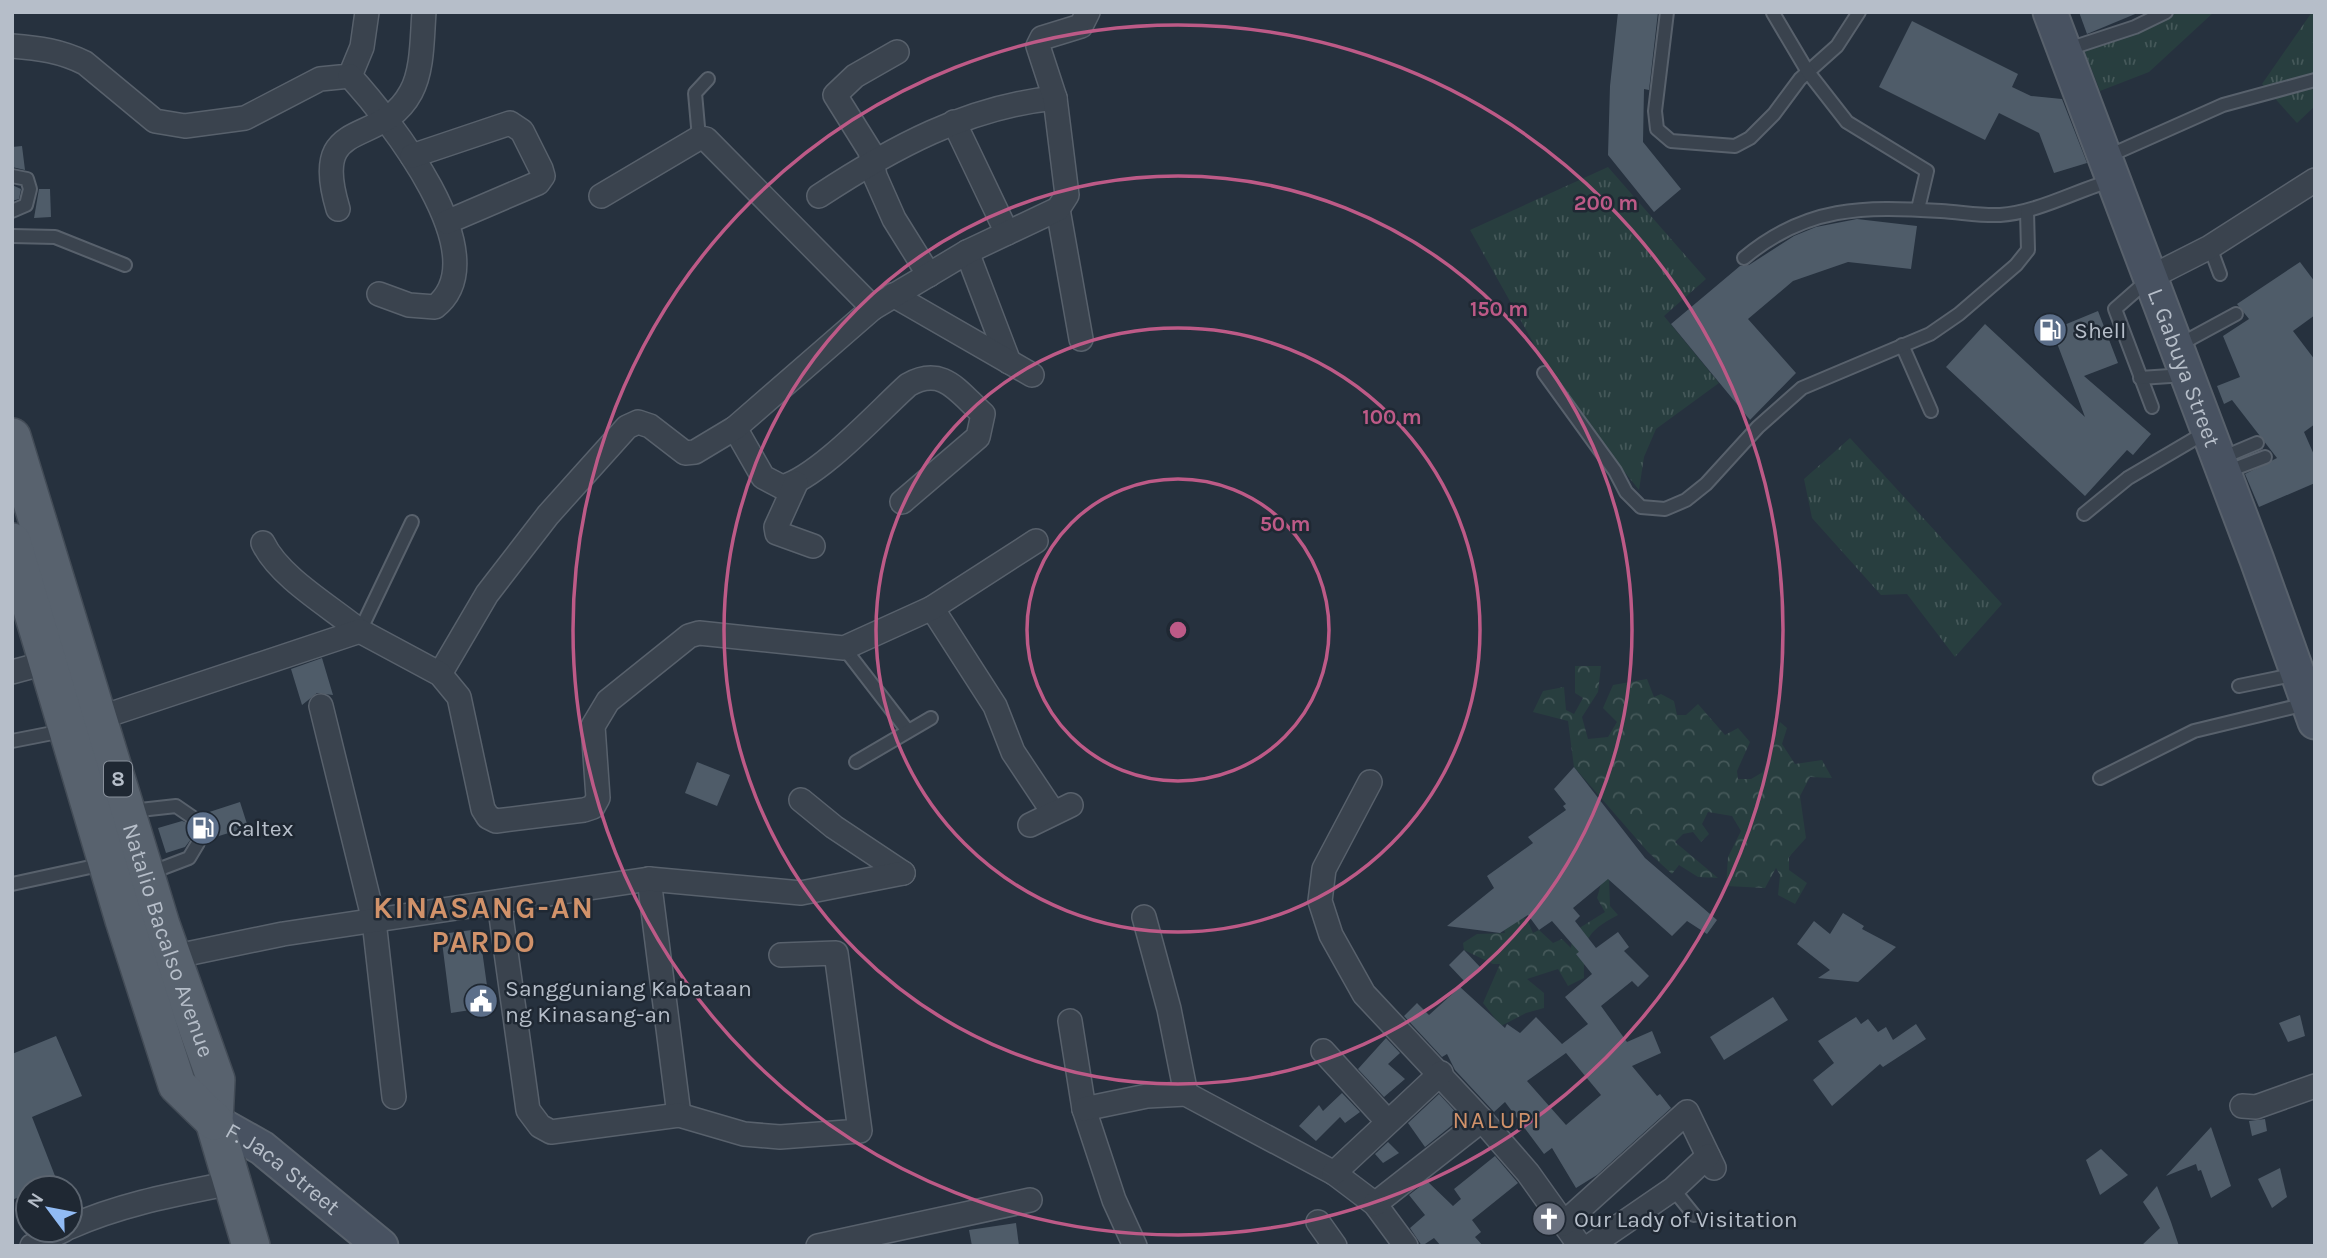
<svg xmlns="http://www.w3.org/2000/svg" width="2327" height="1258" viewBox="0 0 2327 1258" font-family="Karla,sans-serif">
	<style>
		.grass { fill: url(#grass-tufts) }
		.forest { fill: url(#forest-crowns) }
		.building { fill: #4f5c69; fill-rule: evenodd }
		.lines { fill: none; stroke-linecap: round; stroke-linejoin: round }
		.lane-casing { stroke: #58616c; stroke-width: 16 }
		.street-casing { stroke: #58616c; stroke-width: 26 }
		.secondary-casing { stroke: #58616c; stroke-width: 37 }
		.primary-casing { stroke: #434c57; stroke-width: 40 }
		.lane { stroke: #3a434e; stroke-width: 12 }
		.street { stroke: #3a434e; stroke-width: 23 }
		.secondary { stroke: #485261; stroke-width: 33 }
		.primary { stroke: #58626e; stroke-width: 37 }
		.ring { fill: none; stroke: #bd5a87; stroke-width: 3.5 }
		.labels { text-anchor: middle; stroke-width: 5; stroke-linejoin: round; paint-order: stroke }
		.shield { fill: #1f2833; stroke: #89919c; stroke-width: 2 }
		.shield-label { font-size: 21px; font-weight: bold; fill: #b6bec9 }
		.poi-label { font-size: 23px; fill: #b6bec9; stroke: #1f2833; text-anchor: start }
		.street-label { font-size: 23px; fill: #b6bec9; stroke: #1f2833 }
		.neighbourhood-label { font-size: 24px; letter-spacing: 2px; fill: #d1926a; stroke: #1f2833 }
		.district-label { font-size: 30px; font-weight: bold; letter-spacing: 2px; fill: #d1926a; stroke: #1f2833 }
		.centre { fill: #bd5a87; stroke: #1f2833; stroke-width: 3.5 }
		.ring-label { font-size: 21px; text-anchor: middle; font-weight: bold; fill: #bd5a87; stroke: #1f2833; stroke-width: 5; stroke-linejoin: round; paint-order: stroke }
	</style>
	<defs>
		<pattern id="grass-tufts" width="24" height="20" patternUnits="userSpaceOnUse" patternTransform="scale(1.75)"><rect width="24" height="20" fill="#283e3f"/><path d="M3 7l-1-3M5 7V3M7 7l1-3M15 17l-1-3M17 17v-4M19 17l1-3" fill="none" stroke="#455859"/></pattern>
		<pattern id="forest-crowns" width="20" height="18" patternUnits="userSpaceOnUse" patternTransform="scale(1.75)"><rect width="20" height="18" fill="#283e3f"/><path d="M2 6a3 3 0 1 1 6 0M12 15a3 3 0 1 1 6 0" fill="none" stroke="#455859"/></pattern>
	</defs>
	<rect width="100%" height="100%" fill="#26313e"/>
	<g class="grass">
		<path d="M2156,12H2214L2149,72L2100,91L2082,45Z"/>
		<path d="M2312,12H2315V106L2297,123L2262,84Z"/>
		<path d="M1608,167L1706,279L1664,316L1719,383L1656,429L1644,457L1639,490L1562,394L1470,230Z"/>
		<path d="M1850,438L2002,604L1955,657L1907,594L1881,595L1812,518L1804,479Z"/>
	</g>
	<g class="forest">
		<path d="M1575,666H1601L1598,692L1582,717L1588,739L1608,737L1617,722L1603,708L1613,685L1647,679L1654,697L1661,694L1674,701L1677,715H1686L1698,704L1725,735L1738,728L1750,742L1737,771L1738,779H1751L1763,772L1780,722L1787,728L1782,744L1795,764L1822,760L1832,778L1810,777L1800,796L1806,838L1789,857V870L1807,883L1795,904L1778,895L1780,875L1776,868L1765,888L1726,886L1728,857L1741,831L1732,816L1708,812L1702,824L1709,834L1701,842L1693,832L1683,834L1675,842L1718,878L1698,877L1679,865L1672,874L1648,852L1574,767L1568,721L1533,712L1543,691L1564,687L1566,710L1574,714L1583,698L1575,693Z"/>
		<path d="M1609,878L1610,906L1618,915C1584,933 1584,940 1584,978L1568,986L1558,969L1527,979L1544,993V1008L1526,1013L1501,1026L1483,1003L1500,964H1493L1464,950L1463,943L1477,934L1505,933L1501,920L1510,914L1527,919L1533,933L1539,930L1553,943L1562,939L1571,948L1573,932L1605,912L1597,898L1602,880Z"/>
	</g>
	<g class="building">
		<path d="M1618,12H1658L1649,90L1644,89L1643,142L1681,189L1654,212L1608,155L1610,86Z"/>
		<path d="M2079,12H2140L2087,34Z"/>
		<path d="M1912,21L2018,74L2012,87L2031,96L2062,99L2087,163L2054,173L2039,133L1999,113L1985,140L1879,87Z"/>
		<path d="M22,146L25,170L12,167V147Z"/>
		<path d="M12,185L21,189L19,199L12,201Z"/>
		<path d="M39,189H50L51,217L34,218Z"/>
		<path d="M1857,219L1917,226L1911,269L1848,262L1793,281L1748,319L1796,373L1750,420L1671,324L1740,266L1749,265L1794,236L1816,227Z"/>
		<path d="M2300,262L2315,282V315L2293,331L2315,360V424L2304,432L2315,457V483L2259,507L2245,474L2277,458L2232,400L2224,404L2217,386L2240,377L2223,336L2249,319L2237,304Z"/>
		<path d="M2098,311L2118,363L2084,376L2151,434L2133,455L2127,450L2085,496L1946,367L1985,324L2085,417L2052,330Z"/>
		<path d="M322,658L333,695L317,693L302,705L291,669Z"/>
		<path d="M697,762L730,775L717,806L685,793Z"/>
		<path d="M1574,767L1645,858L1717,920L1707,934L1687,921L1672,936L1608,879L1573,908L1580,916L1575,921L1596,948L1618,932L1629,947L1624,951L1649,976L1638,987L1632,981L1601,1006L1627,1042L1652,1031L1661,1053L1632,1066L1657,1096L1660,1094L1671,1108L1597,1175L1576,1188L1552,1148L1544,1154L1505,1102L1494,1112L1455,1070L1447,1054L1442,1057L1404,1016L1417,1003L1429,1015L1460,987L1505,1028L1507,1024L1520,1033L1536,1017L1562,1044L1588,1024L1565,997L1592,974L1576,954L1579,952L1552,921L1539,930L1528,915L1500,933L1447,926L1494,888L1487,876L1533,843L1528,837L1566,810L1563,806L1566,804L1554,789ZM1566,1053L1601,1095L1566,1125L1527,1081Z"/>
		<path d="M240,802L248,827L206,840L202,835H194L185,847L166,853L158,828L182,821L195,825L200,815Z"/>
		<path d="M1843,913L1864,926L1862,929L1896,947L1858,982L1818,978L1830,970L1797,944L1814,921L1830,934Z"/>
		<path d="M472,930L475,951L482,950L490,1007L451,1013L441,934Z"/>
		<path d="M1464,950L1481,968L1466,983L1449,965Z"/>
		<path d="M1773,997L1788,1020L1724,1060L1710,1037Z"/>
		<path d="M2300,1015L2305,1036L2288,1042L2279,1023Z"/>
		<path d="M1856,1017L1861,1024L1868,1019L1878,1032L1886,1027L1893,1040L1916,1024L1926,1039L1883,1067L1880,1064L1832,1106L1813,1080L1834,1063L1818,1041Z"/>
		<path d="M56,1036L82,1096L32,1117L57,1181L41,1188H28V1193L12,1200V1054Z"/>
		<path d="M1386,1038L1400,1053L1388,1064L1405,1079L1384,1097L1358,1069Z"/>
		<path d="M1342,1093L1360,1112L1345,1123L1340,1117L1316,1141L1299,1126L1319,1105L1323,1111Z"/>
		<path d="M1439,1094L1461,1118L1425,1147L1408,1123Z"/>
		<path d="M2265,1119L2267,1131L2252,1136L2249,1121Z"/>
		<path d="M2211,1127L2231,1186L2211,1198L2201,1170L2198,1171L2196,1164L2166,1176Z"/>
		<path d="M1388,1142L1399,1153L1383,1163L1375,1154Z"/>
		<path d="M2101,1149L2128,1175L2100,1195L2086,1160Z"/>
		<path d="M1495,1156L1518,1183L1472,1220L1481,1232L1475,1237L1483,1246H1441L1434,1238L1422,1246L1410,1228L1425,1215L1409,1195L1427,1181L1453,1206L1461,1199L1454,1189Z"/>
		<path d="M2280,1168L2287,1197L2272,1208L2258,1179Z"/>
		<path d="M2157,1186L2171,1222L2179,1246H2141L2160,1228L2143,1202Z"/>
		<path d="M1016,1223L1019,1246H972L969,1230Z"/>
	</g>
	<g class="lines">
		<g class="lane-casing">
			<g id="lane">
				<path d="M1667,12L1655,111L1657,129L1671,141L1735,146L1750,138L1774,114L1800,79L1837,46L1859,12"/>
				<path d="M1773,13L1808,72L1847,122L1927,171L1918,209"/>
				<path d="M2065,50L2135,27L2166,12"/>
				<path d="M699,138L695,93L708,79"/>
				<path d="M2106,157L2223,105L2315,80"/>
				<path d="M12,176L27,179L30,189L26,205L12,211"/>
				<path d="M12,236L55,237L125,265"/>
				<path d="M2210,247L2220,274"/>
				<path d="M1744,258C1806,206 1864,206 1941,211C1960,212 1981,216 2000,215C2039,212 2075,191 2113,180"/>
				<path d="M2148,280L2115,309L2152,407"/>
				<path d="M1902,345L1931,411"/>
				<path d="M2177,346L2236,314"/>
				<path d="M1544,373L1615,471L1626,492L1641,507L1665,509L1686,500L1706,484L1758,427L1802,388L1930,334L1959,314L2016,265L2028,250L2027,211"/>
				<path d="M2140,378L2185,375"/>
				<path d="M2219,459L2257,443"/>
				<path d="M2226,472L2265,457"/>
				<path d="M2084,514L2128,478L2208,431"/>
				<path d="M360,631L412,522"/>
				<path d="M844,648L908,731"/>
				<path d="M2239,686L2297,674"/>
				<path d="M12,741L63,731"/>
				<path d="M856,762L931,718"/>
				<path d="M2100,778L2194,731L2306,704"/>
				<path d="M131,811L176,806L192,817"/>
				<path d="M147,874L189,858L198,843"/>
				<path d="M12,884L104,864"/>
				<path d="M1673,1189L1694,1215"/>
			</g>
		</g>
		<g class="street-casing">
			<g id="street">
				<path d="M12,46C39,48 61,51 85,63L155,121L185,126L245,118L320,79L350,76L362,47L367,12"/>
				<path d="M897,52L855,76L835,95L870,151L875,176L894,219L929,275"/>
				<path d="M350,76C387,117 500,256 435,307L409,305L379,294"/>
				<path d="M954,122L1007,233"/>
				<path d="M412,156L510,123L522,131L541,169L543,176L538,183L447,222"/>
				<path d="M601,196L699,138L706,139L873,308"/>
				<path d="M819,196C892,148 967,107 1055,98"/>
				<path d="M338,209C309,113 380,150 411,92C423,70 422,37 424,12"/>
				<path d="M1058,209L1081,339"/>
				<path d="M967,252L1009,362"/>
				<path d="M2151,277L2210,247L2315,180"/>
				<path d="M893,295L1032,375"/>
				<path d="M735,428L763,477L782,487C819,477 878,412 908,385C943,365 958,392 983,414L978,437L902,502"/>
				<path d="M796,483L776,527L777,533L813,546"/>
				<path d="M263,543C279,577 331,607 360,631"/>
				<path d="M932,608L995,706L1013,752L1053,812"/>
				<path d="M12,672L49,662"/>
				<path d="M440,674L487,594L548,515L627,427L638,422L650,426L685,453L695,452L735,428L873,308L967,252L1058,209L1067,195L1055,98L1038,46L1042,38L1081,26L1088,12"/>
				<path d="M321,706L374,921L394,1097"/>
				<path d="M87,722L360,631L440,674L459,697L483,809L488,817L496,821L584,810L593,807L598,798L593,726L608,701L689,636L699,633L844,648L932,608L1036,541"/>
				<path d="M1370,782L1324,869L1320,901L1331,935L1364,994L1482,1120L1528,1173L1580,1246"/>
				<path d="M801,800L834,827L903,873"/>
				<path d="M1030,825L1071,805"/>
				<path d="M649,879L679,1115"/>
				<path d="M499,902L528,1110L540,1126L551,1132L679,1115L744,1134L780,1137L860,1131L836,953L781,955"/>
				<path d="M1144,917L1169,1009L1186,1094"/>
				<path d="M172,957L283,934L649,879L801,893L903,873"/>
				<path d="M1070,1021L1084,1109L1114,1200L1135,1246"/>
				<path d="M1323,1051L1388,1122"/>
				<path d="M2242,1106L2256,1107L2315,1086"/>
				<path d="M1084,1109L1147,1096L1186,1094L1334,1173L1375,1204L1406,1246"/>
				<path d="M1334,1173L1441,1073"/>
				<path d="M1375,1204L1482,1120"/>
				<path d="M1318,1222L1335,1246"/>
				<path d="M1563,1224L1687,1112L1714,1168"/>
				<path d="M70,1227C121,1204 177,1194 231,1183"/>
				<path d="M32,1246L64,1230"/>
				<path d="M818,1246L1030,1200"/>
				<path d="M1590,1246L1673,1189L1708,1156"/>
			</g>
		</g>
		<g class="secondary-casing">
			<g id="secondary">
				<path id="s1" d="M2050,12L2257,560L2315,722"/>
				<path id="s2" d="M214,1121L262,1148L381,1246"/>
			</g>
		</g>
		<g class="primary-casing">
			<g id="primary">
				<path id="s3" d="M12,437L161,925L216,1080L214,1121L251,1246"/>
				<path d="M12,542L124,920L177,1085L214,1121"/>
			</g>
		</g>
		<use href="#lane" class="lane"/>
		<use href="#street" class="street"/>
		<use href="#secondary" class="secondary"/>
		<use href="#primary" class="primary"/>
	</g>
	<g class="ring">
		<circle cx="1178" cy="630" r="151"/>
		<circle cx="1178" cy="630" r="302"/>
		<circle cx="1178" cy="630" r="454"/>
		<circle cx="1178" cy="630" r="605"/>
	</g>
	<defs>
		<g id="fuel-disc" transform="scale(1.75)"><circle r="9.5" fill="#5c6f8a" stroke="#1f2833"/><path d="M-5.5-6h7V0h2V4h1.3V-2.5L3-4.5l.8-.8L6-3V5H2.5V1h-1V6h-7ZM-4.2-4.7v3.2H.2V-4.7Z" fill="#fff"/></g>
		<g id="civic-disc" transform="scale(1.75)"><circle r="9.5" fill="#5c6f8a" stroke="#1f2833"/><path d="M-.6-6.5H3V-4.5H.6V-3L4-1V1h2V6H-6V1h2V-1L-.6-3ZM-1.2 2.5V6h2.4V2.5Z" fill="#fff"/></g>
		<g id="church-disc" transform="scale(1.75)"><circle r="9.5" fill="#6b7280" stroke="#1f2833"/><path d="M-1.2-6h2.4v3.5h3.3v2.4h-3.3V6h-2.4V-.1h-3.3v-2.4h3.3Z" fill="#fff"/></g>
	</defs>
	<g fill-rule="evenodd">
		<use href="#fuel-disc" x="2050" y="330"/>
		<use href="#fuel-disc" x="203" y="828"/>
		<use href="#civic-disc" x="481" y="1001"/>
		<use href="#church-disc" x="1549" y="1219"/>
	</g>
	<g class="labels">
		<rect class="shield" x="104" y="761.5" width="28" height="35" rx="5"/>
		<g class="shield-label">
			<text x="118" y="786">8</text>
		</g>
		<g class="poi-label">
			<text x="2074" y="338">Shell</text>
			<text x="228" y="836">Caltex</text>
			<text x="505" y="996">Sangguniang Kabataan<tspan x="505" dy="26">ng Kinasang-an</tspan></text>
			<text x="1574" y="1227">Our Lady of Visitation</text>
		</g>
		<g class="street-label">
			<text dy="8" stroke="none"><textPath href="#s1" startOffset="380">L. Gabuya Street</textPath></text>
			<text dy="8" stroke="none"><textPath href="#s3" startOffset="527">Natalio Bacalso Avenue</textPath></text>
			<text dy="8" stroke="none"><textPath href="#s2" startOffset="84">F. Jaca Street</textPath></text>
		</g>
		<g class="neighbourhood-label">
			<text x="1497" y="1128">NALUPI</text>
		</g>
		<g class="district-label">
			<text x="484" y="918">KINASANG-AN<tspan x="484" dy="34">PARDO</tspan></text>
		</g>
	</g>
	<circle cx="1178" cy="630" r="10" class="centre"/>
	<g class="ring-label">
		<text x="1606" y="210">200 m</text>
		<text x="1499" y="316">150 m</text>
		<text x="1392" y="424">100 m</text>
		<text x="1285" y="531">50 m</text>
	</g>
	<rect width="2327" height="1258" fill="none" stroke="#b6bec9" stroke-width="28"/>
	<g transform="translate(49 1209) rotate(302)"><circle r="33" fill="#1f2833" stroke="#5b646f" stroke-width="2"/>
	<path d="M0-5L12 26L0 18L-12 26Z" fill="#91bbf4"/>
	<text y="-10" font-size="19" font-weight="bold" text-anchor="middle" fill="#b6bec9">N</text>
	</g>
</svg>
